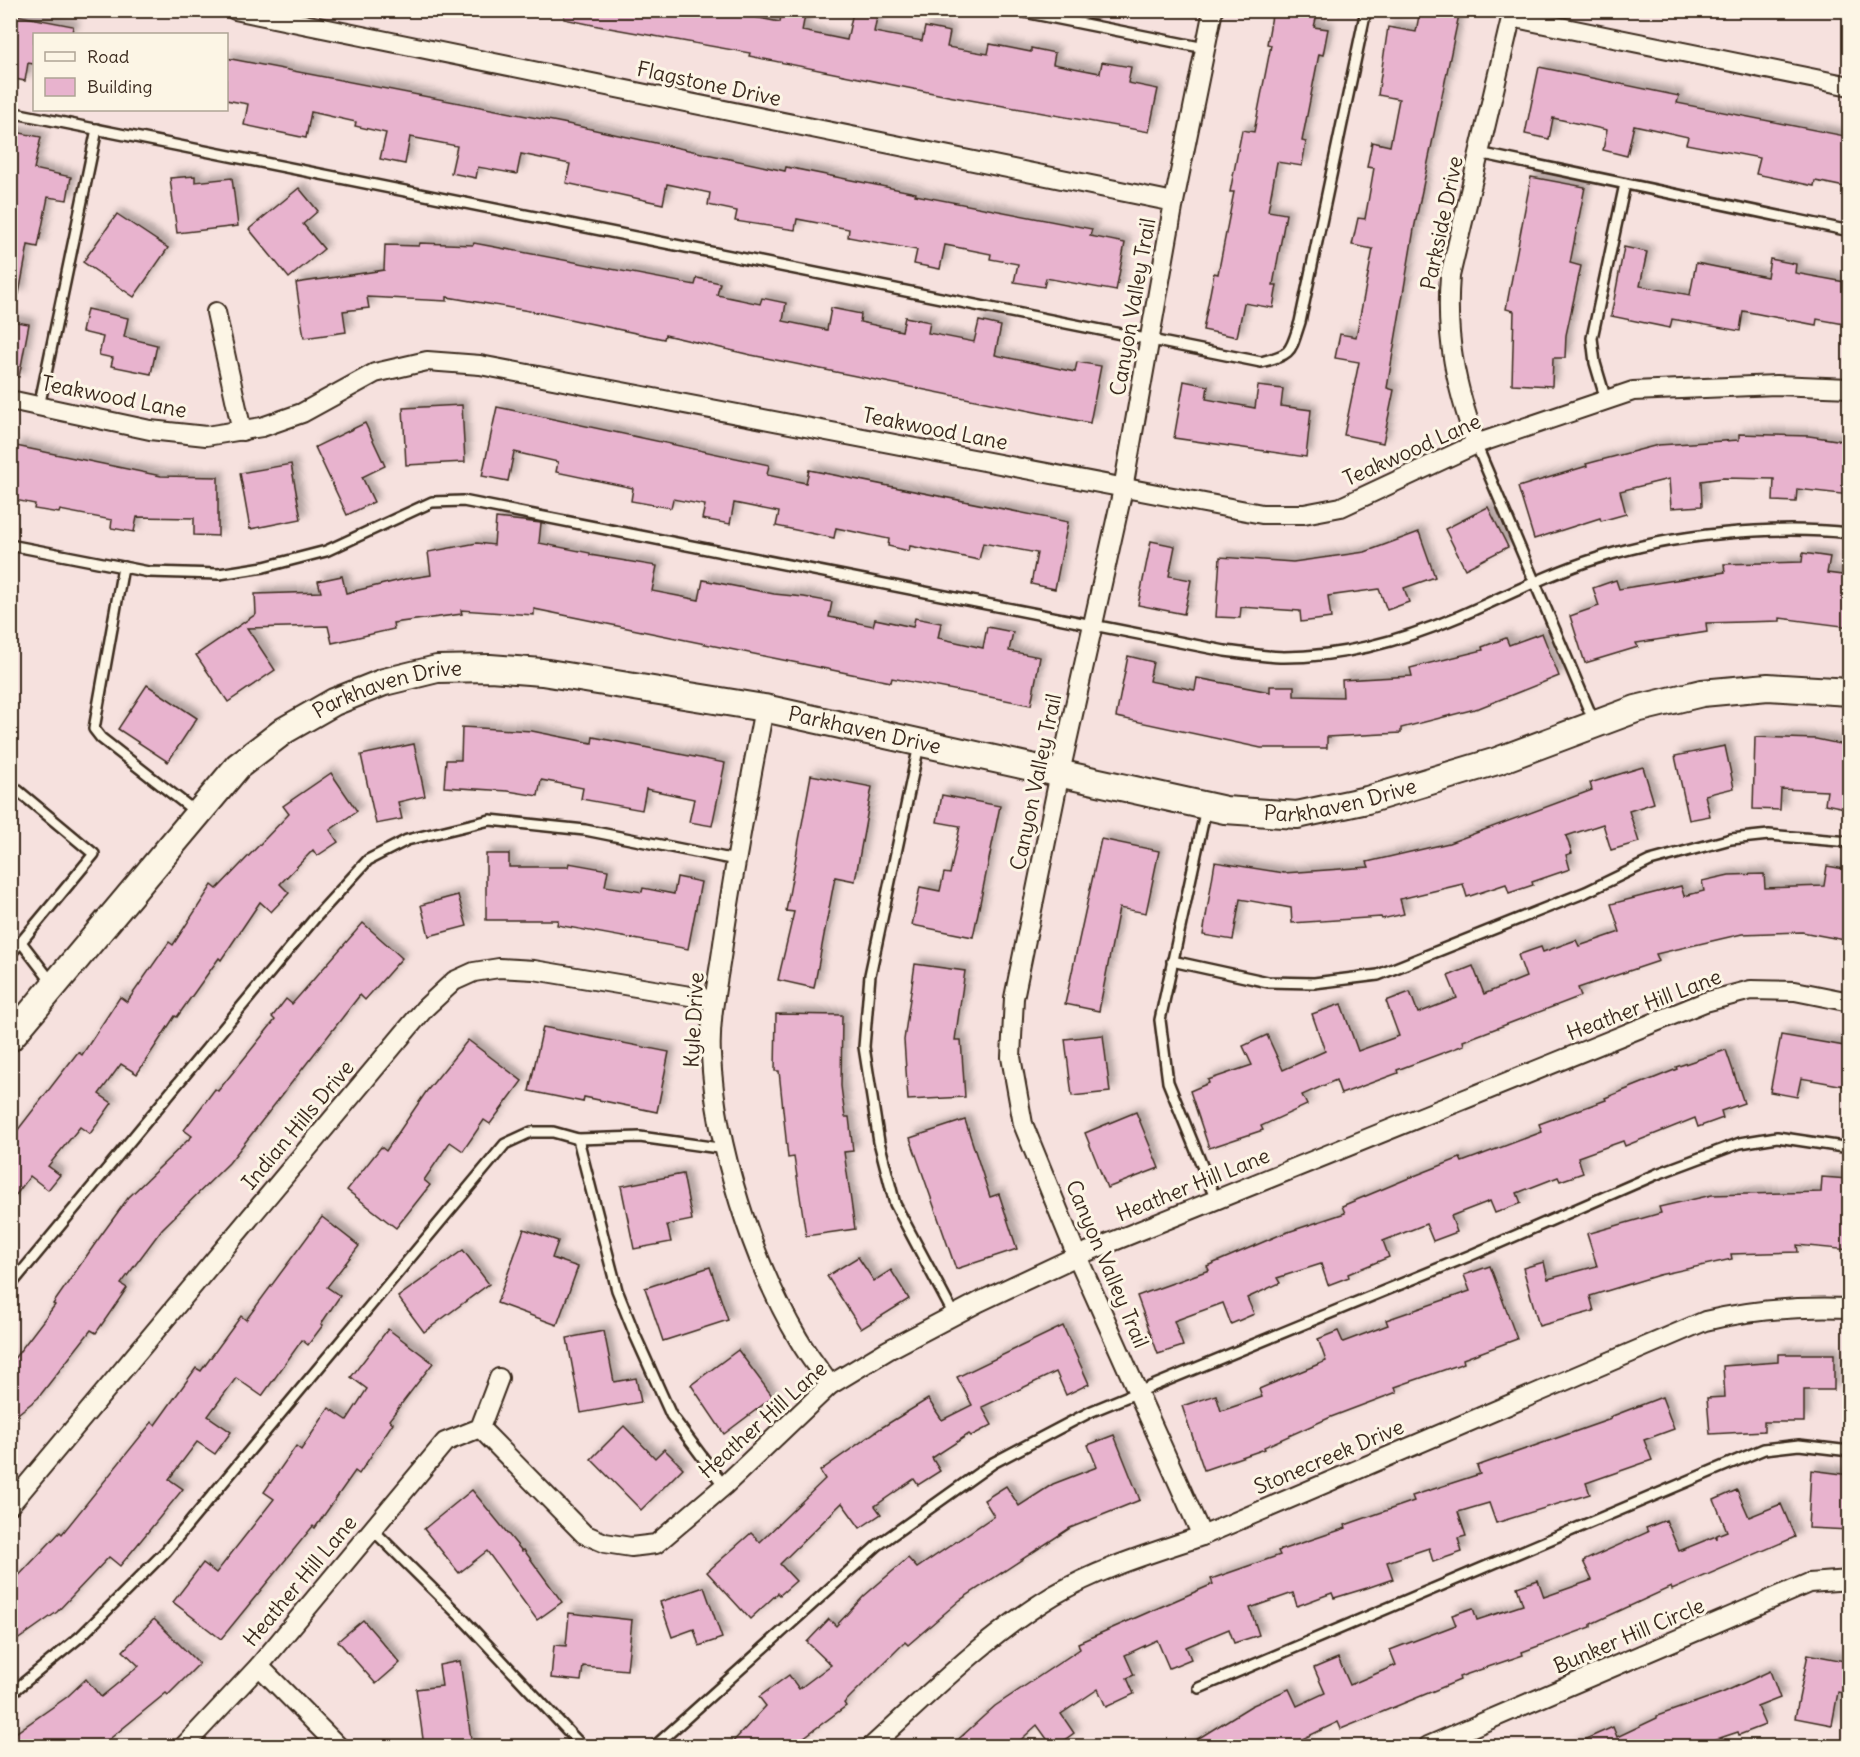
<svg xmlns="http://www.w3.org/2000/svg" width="1860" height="1757" viewBox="0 0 1860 1757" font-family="Delius,sans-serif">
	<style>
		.building { fill: #e8b3ce; stroke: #3b2a1e; stroke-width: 1.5; filter: url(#shadow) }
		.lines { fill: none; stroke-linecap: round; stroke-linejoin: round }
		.lane-casing { stroke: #3b2a1e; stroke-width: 14 }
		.street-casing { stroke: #3b2a1e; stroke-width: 22 }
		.secondary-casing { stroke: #3b2a1e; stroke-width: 30 }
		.lane { stroke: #fcf5e5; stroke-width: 9 }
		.street { stroke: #fcf5e5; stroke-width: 18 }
		.secondary { stroke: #fcf5e5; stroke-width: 26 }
		.labels { text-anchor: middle; stroke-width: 6; stroke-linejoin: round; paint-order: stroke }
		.street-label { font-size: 21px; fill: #3b2a1e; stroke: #fcf5e5 }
	</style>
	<defs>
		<filter id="shadow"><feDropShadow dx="5.5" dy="-5.5" stdDeviation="3" flood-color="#0004"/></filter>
	</defs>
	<rect width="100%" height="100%" fill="#f6e1de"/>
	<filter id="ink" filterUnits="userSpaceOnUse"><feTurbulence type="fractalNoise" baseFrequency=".0167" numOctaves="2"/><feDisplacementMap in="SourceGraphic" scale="12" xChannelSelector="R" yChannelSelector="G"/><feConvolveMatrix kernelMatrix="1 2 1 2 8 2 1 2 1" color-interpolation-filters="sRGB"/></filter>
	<g filter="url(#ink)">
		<g class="building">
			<path d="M565,10H734L733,13L780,22L782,10H806L802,31L847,40L853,12L877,17L874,32L922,41L925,27L950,32L947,47L988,54L990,44L1031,52V48L1055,53L1053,64L1100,73L1102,62L1131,67L1128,83L1158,89L1149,132L948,96L749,56L750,53L598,26L564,19Z"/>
			<path d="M1273,10H1318L1314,27L1328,29L1323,55L1319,54L1302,141L1306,142L1302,166L1277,162L1268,211L1286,214L1273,285H1277L1273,308L1244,303L1237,337L1203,330L1214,273L1218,274L1234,192H1230L1242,130L1254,132L1271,45L1267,44Z"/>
			<path d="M1420,10H1460L1414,229L1387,388L1394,390L1383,443L1344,435L1359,362L1335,358L1340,334L1356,337L1373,249L1352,245L1358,218L1365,219L1374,168L1367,167L1372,142L1390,146L1399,99L1378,95L1388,27L1416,32Z"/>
			<path d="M10,14L73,26L72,34H34V64L28,63L25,81L10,78Z"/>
			<path d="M226,58L563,123L785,171L786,167L916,193L915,195L1092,229L1090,236L1125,243L1116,291L1046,278L1044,287L1014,282L1018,264L990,259L991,254L945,245L940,269L914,264L917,250L848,237L849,229L797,219L795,230L735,221L737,211L708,205L710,193L667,184L663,204L566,183L570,164L521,154L517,174L478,167L476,178L451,173L457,146L410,137L405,164L380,159L386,133L355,126L356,122L311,112L306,138L244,125L248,104L226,100Z"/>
			<path d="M1539,67L1679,96L1677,103L1850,137V188L1815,181L1814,186L1756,174L1760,158L1686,144L1688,137L1634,125L1627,156L1603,150L1607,130L1553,118L1549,139L1525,134Z"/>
			<path d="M10,131L41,137L34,169L71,177L67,200L48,197L38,247L28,245L19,294L10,293Z"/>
			<path d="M195,176V182L232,178L238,226L177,233L170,178Z"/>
			<path d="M1531,177L1585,187L1570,263L1581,266L1566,335L1565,358H1553L1552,386L1512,384L1514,311L1506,309Z"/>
			<path d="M299,188L318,211L303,224L324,249L289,278L249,229Z"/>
			<path d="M117,214L168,248L134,297L83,262Z"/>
			<path d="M420,243L473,245L474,243L695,285L697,278L720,283L717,295L760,304L762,298L786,303L783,321L827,330L831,308L861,314L860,322L902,331L905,317L930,322L928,333L974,342L979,321L1001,326L995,355L1075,372L1077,362L1101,366L1090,423L751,355L665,335L664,339L541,313L447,297V301L367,297L369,308L343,311L346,332L304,338L296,283L384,270L385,245L419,246Z"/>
			<path d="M1624,247L1647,252L1640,286L1690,295L1696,263L1767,277L1770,259L1796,264L1795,273L1850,283V325L1817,319L1816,325L1743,311L1740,331L1672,319L1670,328L1611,316Z"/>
			<path d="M87,309L128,318L124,337L157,345L151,374L111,366L113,358L99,355L103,337L82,332Z"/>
			<path d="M10,321L29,324L19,377H10Z"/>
			<path d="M1184,381L1208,386L1206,399L1255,408L1258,386L1283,389L1281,406L1311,410L1306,457L1174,438Z"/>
			<path d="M462,405L465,462L406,465L403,408Z"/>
			<path d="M497,407L769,465L767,475L806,483L809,470L1068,522L1055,589L1031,584L1037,553L983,543L979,560L910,546L909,551L888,546L889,539L836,528L834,538L776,526L779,512L734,503L730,524L702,519L705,505L673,499L671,508L631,501L633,488L556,472L558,462L514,452L508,481L482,476Z"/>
			<path d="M365,423L385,466L362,477L374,502L347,515L315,447Z"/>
			<path d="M1739,434L1809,436L1850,442V495L1797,489L1796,502L1773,501L1774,479L1723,478L1701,481L1702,506L1671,508L1669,479L1620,491L1626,514L1601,521L1600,518L1534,539L1518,487L1587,466L1586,464L1658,445L1739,440Z"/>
			<path d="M16,446L161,476L218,477V536L194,535V518L137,517L134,532L111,528L112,520L60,510L59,513L34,509L35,504L10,499V477Z"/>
			<path d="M291,464L301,519L250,529L240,473Z"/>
			<path d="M1488,507L1508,547L1465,569L1445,529Z"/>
			<path d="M496,518L541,523L539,543L590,553V555L657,566L652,591L699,600L703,580L774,594L804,597L832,602L829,617L873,626L875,619L913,627L915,618L941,623L938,638L983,648L987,627L1013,632L1009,651L1040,657L1031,705L892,678L891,682L534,609V615L461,610L462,614L393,623L394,629L332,643L328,626L247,628L275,670L228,702L196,655L256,614L255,594L321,592L318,581L342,576L346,593L405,579L431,575L428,552L477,543L494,545Z"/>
			<path d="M1419,532L1435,577L1404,588L1409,602L1387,610L1379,589L1328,596L1331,618L1301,622L1300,611L1241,607L1240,618L1216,617L1220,557L1293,562L1365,552Z"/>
			<path d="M1151,541L1175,546L1169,576L1191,580L1184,614L1138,605Z"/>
			<path d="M1803,553L1830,557L1827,573L1850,576V627L1780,618V621L1706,623L1707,632L1636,643L1638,647L1585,663L1570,616L1599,606L1593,588L1616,580L1619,589L1725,572L1724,564L1802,562Z"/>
			<path d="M1542,633L1559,676L1479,708L1401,728V733L1327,737V748H1261L1116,717L1128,656L1153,662L1149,681L1195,690L1197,678L1270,692V686H1294V696L1343,697L1342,680L1412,676L1410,668L1483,650L1482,647L1506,638L1509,645Z"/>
			<path d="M147,685L197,718L168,762L118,729Z"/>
			<path d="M462,727L532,731L592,743L593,737L725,763L712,826L689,822L694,799L646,789L642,810L581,799L583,788L541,780L538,796L508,791L444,787L446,760H461Z"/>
			<path d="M1755,737L1816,739L1850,746V809L1825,804L1827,791L1781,789L1780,810L1753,809Z"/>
			<path d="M414,744L425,796L398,802L402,819L376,824L361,755Z"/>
			<path d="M1725,746L1734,788L1705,795L1710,816L1689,820L1675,756Z"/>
			<path d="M1643,767L1654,803L1629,811L1639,842L1611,850L1603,824L1566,836L1572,853L1566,855L1570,869L1532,882L1533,885L1509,893L1506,884L1467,897L1463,884L1400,899L1404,914L1382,919L1381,917L1292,923L1291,908L1240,899L1233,940L1203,935L1215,862L1284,873L1369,867L1367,862L1449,843L1592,790L1590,783Z"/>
			<path d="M331,773L357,811L330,830L338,842L317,856L313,850L280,884L289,893L271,912L260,902L221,960L219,958L177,1017L175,1016L137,1074L121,1064L99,1094L112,1103L90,1134L80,1127L48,1166L60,1175L48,1190L30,1176L10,1203V1140L78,1052L82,1055L120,997L127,1002L169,942L173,945L212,885L217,889L289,814L283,806Z"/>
			<path d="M811,775L872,787L855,881L835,877L814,988L778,980L794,912L786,911Z"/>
			<path d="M942,795L1000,806L973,937L912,925L920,887L940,891L944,873L950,874L960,826L937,822Z"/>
			<path d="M1101,839L1159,851L1146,913L1119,908L1099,1011L1065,1004Z"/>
			<path d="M486,854H509V867H568L569,863L608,870L605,886L642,892L643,888L674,894L677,877L701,882L688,949L557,925L558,920H486Z"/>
			<path d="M1827,866L1850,870V941L1802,932L1742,934L1656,954L1659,961L1578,988L1581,996L1463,1041L1464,1045L1397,1070L1398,1073L1341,1094L1336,1080L1302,1095L1307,1105L1261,1126L1263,1130L1209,1148L1190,1091L1209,1083L1208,1080L1252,1065L1243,1046L1267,1035L1283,1070L1325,1051L1312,1014L1341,1004L1358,1051L1399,1036L1386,1001L1410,992L1418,1013L1457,998L1448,976L1473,966L1484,994L1526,977L1518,955L1541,947L1543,952L1576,940L1579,946L1620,932L1611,904L1681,886L1684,896L1704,891L1702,881L1729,875L1764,874L1765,888L1824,886Z"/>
			<path d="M458,895L467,926L429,936L421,905Z"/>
			<path d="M363,923L402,958L365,1000L360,995L229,1163L162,1229L121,1284L127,1288L96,1333L91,1330L38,1398L10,1420V1364L55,1305L53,1304L97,1241L128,1198L192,1136L184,1130L215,1089L218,1091L275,1020L272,1017L286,999L292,1004Z"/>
			<path d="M915,964L965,971L955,1040H961L965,1097L908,1100L904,1040Z"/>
			<path d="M776,1014L842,1015L841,1086L845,1117H849L853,1151L844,1152L855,1229L806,1236L794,1157L788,1158L779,1071H775Z"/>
			<path d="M543,1027L669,1052L657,1112L584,1097L583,1102L529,1091Z"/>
			<path d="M1103,1035L1110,1092L1072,1096L1065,1039Z"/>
			<path d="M1781,1035L1850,1047V1087L1801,1078L1797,1097L1770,1092Z"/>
			<path d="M468,1040L522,1081L490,1124L484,1120L463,1151L450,1142L424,1180L430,1185L396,1228L347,1190L381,1147L386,1151L426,1092Z"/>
			<path d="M1726,1050L1744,1103L1721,1111L1723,1118L1698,1127L1695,1118L1625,1146L1623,1141L1578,1157L1583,1173L1560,1181L1558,1177L1517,1193L1521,1203L1495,1213L1490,1201L1451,1216L1457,1232L1433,1241L1426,1224L1383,1241L1389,1257L1348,1274L1349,1277L1328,1285L1321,1264L1277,1278L1280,1283L1247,1298L1254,1314L1231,1324L1223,1303L1174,1321L1183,1346L1158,1354L1137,1296L1209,1270L1207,1266L1282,1234L1345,1213L1342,1206L1409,1178L1460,1158L1462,1162L1542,1132L1539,1124L1606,1100L1605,1098L1677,1069L1676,1067Z"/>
			<path d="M1136,1112L1159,1168L1107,1188L1085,1133Z"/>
			<path d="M965,1120L990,1197L999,1194L1017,1249L956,1269L910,1138Z"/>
			<path d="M683,1174L692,1220L667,1225L671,1242L634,1249L621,1186Z"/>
			<path d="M1822,1177L1848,1179L1846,1199H1850V1250L1797,1245L1798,1252L1731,1254L1732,1259L1659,1275L1590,1296L1594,1311L1539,1326L1523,1268L1544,1262L1548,1279L1597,1266L1587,1234L1661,1213L1659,1207L1712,1195L1821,1192Z"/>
			<path d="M322,1217L359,1246L327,1287L340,1296L321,1324L323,1325L308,1345L302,1340L262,1396L236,1378L208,1416L231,1432L215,1454L197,1442L169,1479L183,1489L120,1566L109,1557L57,1612L10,1645V1585L60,1532L62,1534L152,1422L155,1425L196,1368L201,1371L241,1316L246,1320Z"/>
			<path d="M524,1229L558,1241L552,1258L578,1267L557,1325L497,1303Z"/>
			<path d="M463,1250L489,1284L424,1332L398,1297Z"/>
			<path d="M858,1257L874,1281L891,1270L909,1299L861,1329L827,1276Z"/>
			<path d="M1490,1266L1517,1339L1463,1359L1464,1363L1395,1387L1397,1392L1331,1417L1264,1447L1265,1449L1204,1470L1182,1406L1216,1395L1221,1411L1262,1397L1259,1389L1326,1361L1318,1339L1338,1331L1343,1342L1388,1325L1386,1320L1470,1291L1464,1275Z"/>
			<path d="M710,1267L728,1320L663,1341L645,1288Z"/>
			<path d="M1063,1326L1089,1384L1066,1395L1056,1372L982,1407L992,1425L971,1436L969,1434L932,1458L940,1471L918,1485L914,1479L875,1506L881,1514L860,1528L842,1503L780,1564L796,1581L780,1595L778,1593L750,1619L707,1572L751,1533L760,1542L825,1479L820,1471L881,1428L928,1399L942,1420L972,1405L957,1377Z"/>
			<path d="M388,1329L433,1363L389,1420L393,1423L359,1474L355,1471L315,1528L313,1526L221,1639L173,1602L203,1563L216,1573L274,1499L264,1492L296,1446L301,1450L329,1408L347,1420L367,1389L351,1377Z"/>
			<path d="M604,1331L614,1382L636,1378L641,1402L581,1413L567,1338Z"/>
			<path d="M738,1350L773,1397L724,1434L691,1385Z"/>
			<path d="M1778,1354H1834V1390H1804V1422H1764V1431L1710,1434L1707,1398L1725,1397L1723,1366L1778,1362Z"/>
			<path d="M1662,1397L1674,1429L1644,1440L1652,1460L1586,1483L1590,1494L1496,1523L1489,1503L1458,1512L1466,1536L1458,1538L1462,1552L1433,1562L1429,1548L1387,1562L1393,1579L1367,1588L1334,1598L1332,1593L1297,1606L1293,1593L1250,1608L1259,1635L1234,1643L1229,1629L1186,1647L1191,1659L1169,1668L1157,1640L1125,1655L1134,1675L1127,1678L1134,1694L1106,1707L1098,1689L1061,1714L1074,1733L1056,1746H1052L1037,1725L1014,1746H951L995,1706L1080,1649L1078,1643L1213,1584L1211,1579L1280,1555L1278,1551L1346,1528L1345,1525L1414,1501L1412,1496L1480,1474L1477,1466L1611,1419L1610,1417Z"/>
			<path d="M624,1426L655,1458L664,1449L683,1468L641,1510L591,1459Z"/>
			<path d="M1114,1435L1140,1500L1070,1528L960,1600L908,1645L905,1642L844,1703L846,1706L792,1746H729L766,1706L759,1697L789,1675L799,1689L831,1665L807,1642L829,1619L836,1626L864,1596L908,1558L917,1568L994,1516L984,1500L1006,1486L1019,1506L1053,1484L1097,1467L1088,1445Z"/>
			<path d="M1811,1470L1850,1475V1530L1808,1528Z"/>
			<path d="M472,1490L522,1551L524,1550L562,1602L537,1620L487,1551L459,1573L424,1529Z"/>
			<path d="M1737,1490L1749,1517L1781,1504L1795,1537L1672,1590L1671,1587L1591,1624V1627L1522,1652L1523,1655L1459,1677L1460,1680L1341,1729L1338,1722L1300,1740L1303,1746H1186L1251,1706L1289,1689L1297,1706L1325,1693L1314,1668L1338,1658L1350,1685L1396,1665L1390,1650L1456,1625L1452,1615L1473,1608L1477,1620L1523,1605L1517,1587L1538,1580L1544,1597L1592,1580L1583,1561L1648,1532L1646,1528L1666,1520L1679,1551L1716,1536L1717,1539V1535L1727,1531L1714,1500Z"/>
			<path d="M704,1587L722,1638L699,1646L694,1629L672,1637L660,1602Z"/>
			<path d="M569,1613L632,1620L627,1670L583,1666L581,1681L551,1678L554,1645L566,1646Z"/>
			<path d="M154,1619L199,1664L168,1695L166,1693L101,1746H10V1737L67,1697L86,1679L101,1697L139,1666L123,1651Z"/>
			<path d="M363,1620L400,1663L376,1684L338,1641Z"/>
			<path d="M1808,1654L1850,1662V1694L1838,1692L1832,1725L1795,1718Z"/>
			<path d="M460,1661L472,1746H424L416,1689L442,1686L439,1665Z"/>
			<path d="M1770,1671L1780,1698L1757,1707L1765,1725L1739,1735L1738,1732L1696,1746H1570L1613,1727L1617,1737L1657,1718V1716L1722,1693Z"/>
		</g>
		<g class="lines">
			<g class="lane-casing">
				<g id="lane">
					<path d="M1014,10L1205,48"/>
					<path d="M10,112L1261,362C1293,354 1290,352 1300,322L1366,10"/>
					<path d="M1479,153L1850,231"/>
					<path d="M1606,400L1595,363L1592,338L1625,184"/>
					<path d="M39,407L97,129"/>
					<path d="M1476,444L1594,722"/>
					<path d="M10,545L149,572L219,574L264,567L326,551L432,502L463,501L1225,651C1245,653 1265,657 1284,657C1343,657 1406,639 1460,616C1506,596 1550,573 1598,558C1673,534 1771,525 1850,533"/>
					<path d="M123,567L94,729L101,738L197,813"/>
					<path d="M919,745L870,975L864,1047L879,1142L895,1204L954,1315"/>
					<path d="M10,784L94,854L21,942"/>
					<path d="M1206,808L1160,1020L1168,1082L1216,1200"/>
					<path d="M10,954L21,942L54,985"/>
					<path d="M1172,961L1268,982L1314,983L1378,975L1586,892L1650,861L1731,839L1769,835L1850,842"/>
					<path d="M578,1139L617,1290L635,1335L671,1415L724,1486"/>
					<path d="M10,1286L315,918L368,860L407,840L490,820L585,830L736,860"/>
					<path d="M373,1530L465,1621L582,1746"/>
					<path d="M1199,1688L1764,1449L1799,1445L1850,1451"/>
					<path d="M10,1694L81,1636L166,1551L505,1144L531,1132H553L578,1139L640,1137L726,1149"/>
					<path d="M655,1746L878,1545L993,1463L1092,1411L1469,1256L1657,1174L1740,1143L1777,1137L1850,1148"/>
				</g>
			</g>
			<g class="street-casing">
				<g id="street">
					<path d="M235,10L1174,202"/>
					<path d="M1511,17L1850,86"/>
					<path d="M216,312L242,431"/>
					<path d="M10,400L150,430L206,436L262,427L302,413L375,373L427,361L480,365L1262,514H1304L1341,507L1476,444L1633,391L1776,385L1850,388"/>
					<path d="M1476,444C1456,386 1445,338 1450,276L1513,10"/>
					<path d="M764,708C749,789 733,870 722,951C717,985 709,1021 711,1055C715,1145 753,1263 799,1340C808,1356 820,1370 830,1385"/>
					<path d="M480,1428L584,1534L605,1543L631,1547L656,1544L724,1486L830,1385L888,1350L979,1302L1077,1256L1705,1002L1751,990L1795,991L1850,1002"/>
					<path d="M10,1505L425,1008L454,981L474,972L499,968L534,970L714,1000"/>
					<path d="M1202,1536L1077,1256L1023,1124L1011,1057L1014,998L1060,773L1123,489L1174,202L1213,10"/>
					<path d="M259,1666L338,1746"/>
					<path d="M184,1746L259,1666L445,1442L480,1428L499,1378"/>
					<path d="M872,1746C930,1693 986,1636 1054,1595C1100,1568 1152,1553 1202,1536L1705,1321C1754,1309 1800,1306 1850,1308"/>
					<path d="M1428,1746L1809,1583L1850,1580"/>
				</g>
			</g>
			<g class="secondary-casing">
				<g id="secondary">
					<path id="s1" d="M10,1038L238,766L285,730L334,702L384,682L437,669L490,668L542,672L764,708L1225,810L1297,815L1367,800L1497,761L1636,709L1702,693L1768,687L1850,692"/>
				</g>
			</g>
			<use href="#lane" class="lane"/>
			<use href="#street" class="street"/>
			<use href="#secondary" class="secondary"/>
		</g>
	</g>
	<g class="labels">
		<g class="street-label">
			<text transform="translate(709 84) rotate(12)" y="7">Flagstone Drive</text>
			<text transform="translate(1442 223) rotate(-78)" y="7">Parkside Drive</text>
			<text transform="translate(1133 307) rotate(-80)" y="7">Canyon Valley Trail</text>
			<text transform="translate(114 397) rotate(11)" y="7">Teakwood Lane</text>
			<text transform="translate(935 429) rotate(11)" y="7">Teakwood Lane</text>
			<text transform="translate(1412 450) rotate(-24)" y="7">Teakwood Lane</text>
			<text dy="7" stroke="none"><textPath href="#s1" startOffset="526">Parkhaven Drive</textPath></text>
			<text dy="7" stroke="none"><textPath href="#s1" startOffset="1012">Parkhaven Drive</textPath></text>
			<text transform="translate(1036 782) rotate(-78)" y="7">Canyon Valley Trail</text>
			<text dy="7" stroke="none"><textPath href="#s1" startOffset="1498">Parkhaven Drive</textPath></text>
			<text transform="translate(1644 1005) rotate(-21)" y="7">Heather Hill Lane</text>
			<text transform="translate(694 1020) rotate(-87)" y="7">Kyle Drive</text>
			<text transform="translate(298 1125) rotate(-50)" y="7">Indian Hills Drive</text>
			<text transform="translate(1193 1185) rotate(-22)" y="7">Heather Hill Lane</text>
			<text transform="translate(1107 1264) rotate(67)" y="7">Canyon Valley Trail</text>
			<text transform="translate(763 1420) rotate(-42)" y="7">Heather Hill Lane</text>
			<text transform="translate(1329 1457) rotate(-23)" y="7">Stonecreek Drive</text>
			<text transform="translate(300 1581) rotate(-50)" y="7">Heather Hill Lane</text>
			<text transform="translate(1629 1636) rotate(-23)" y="7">Bunker Hill Circle</text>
		</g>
	</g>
	<rect width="1860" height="1757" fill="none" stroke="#fcf5e5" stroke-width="36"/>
	<rect x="18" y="18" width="1824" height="1721" fill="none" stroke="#3b2a1e" stroke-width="2" filter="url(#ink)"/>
	<rect x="33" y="33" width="195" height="78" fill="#fcf5e5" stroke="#afa495" stroke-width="1.5"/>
	<rect x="45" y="52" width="30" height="9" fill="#fcf5e5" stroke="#afa495" stroke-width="1.5"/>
	<text x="87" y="63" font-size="18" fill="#3b2a1e">Road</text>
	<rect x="45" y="78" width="30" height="18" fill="#e8b3ce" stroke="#afa495" stroke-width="1.5"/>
	<text x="87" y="93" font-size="18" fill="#3b2a1e">Building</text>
</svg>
